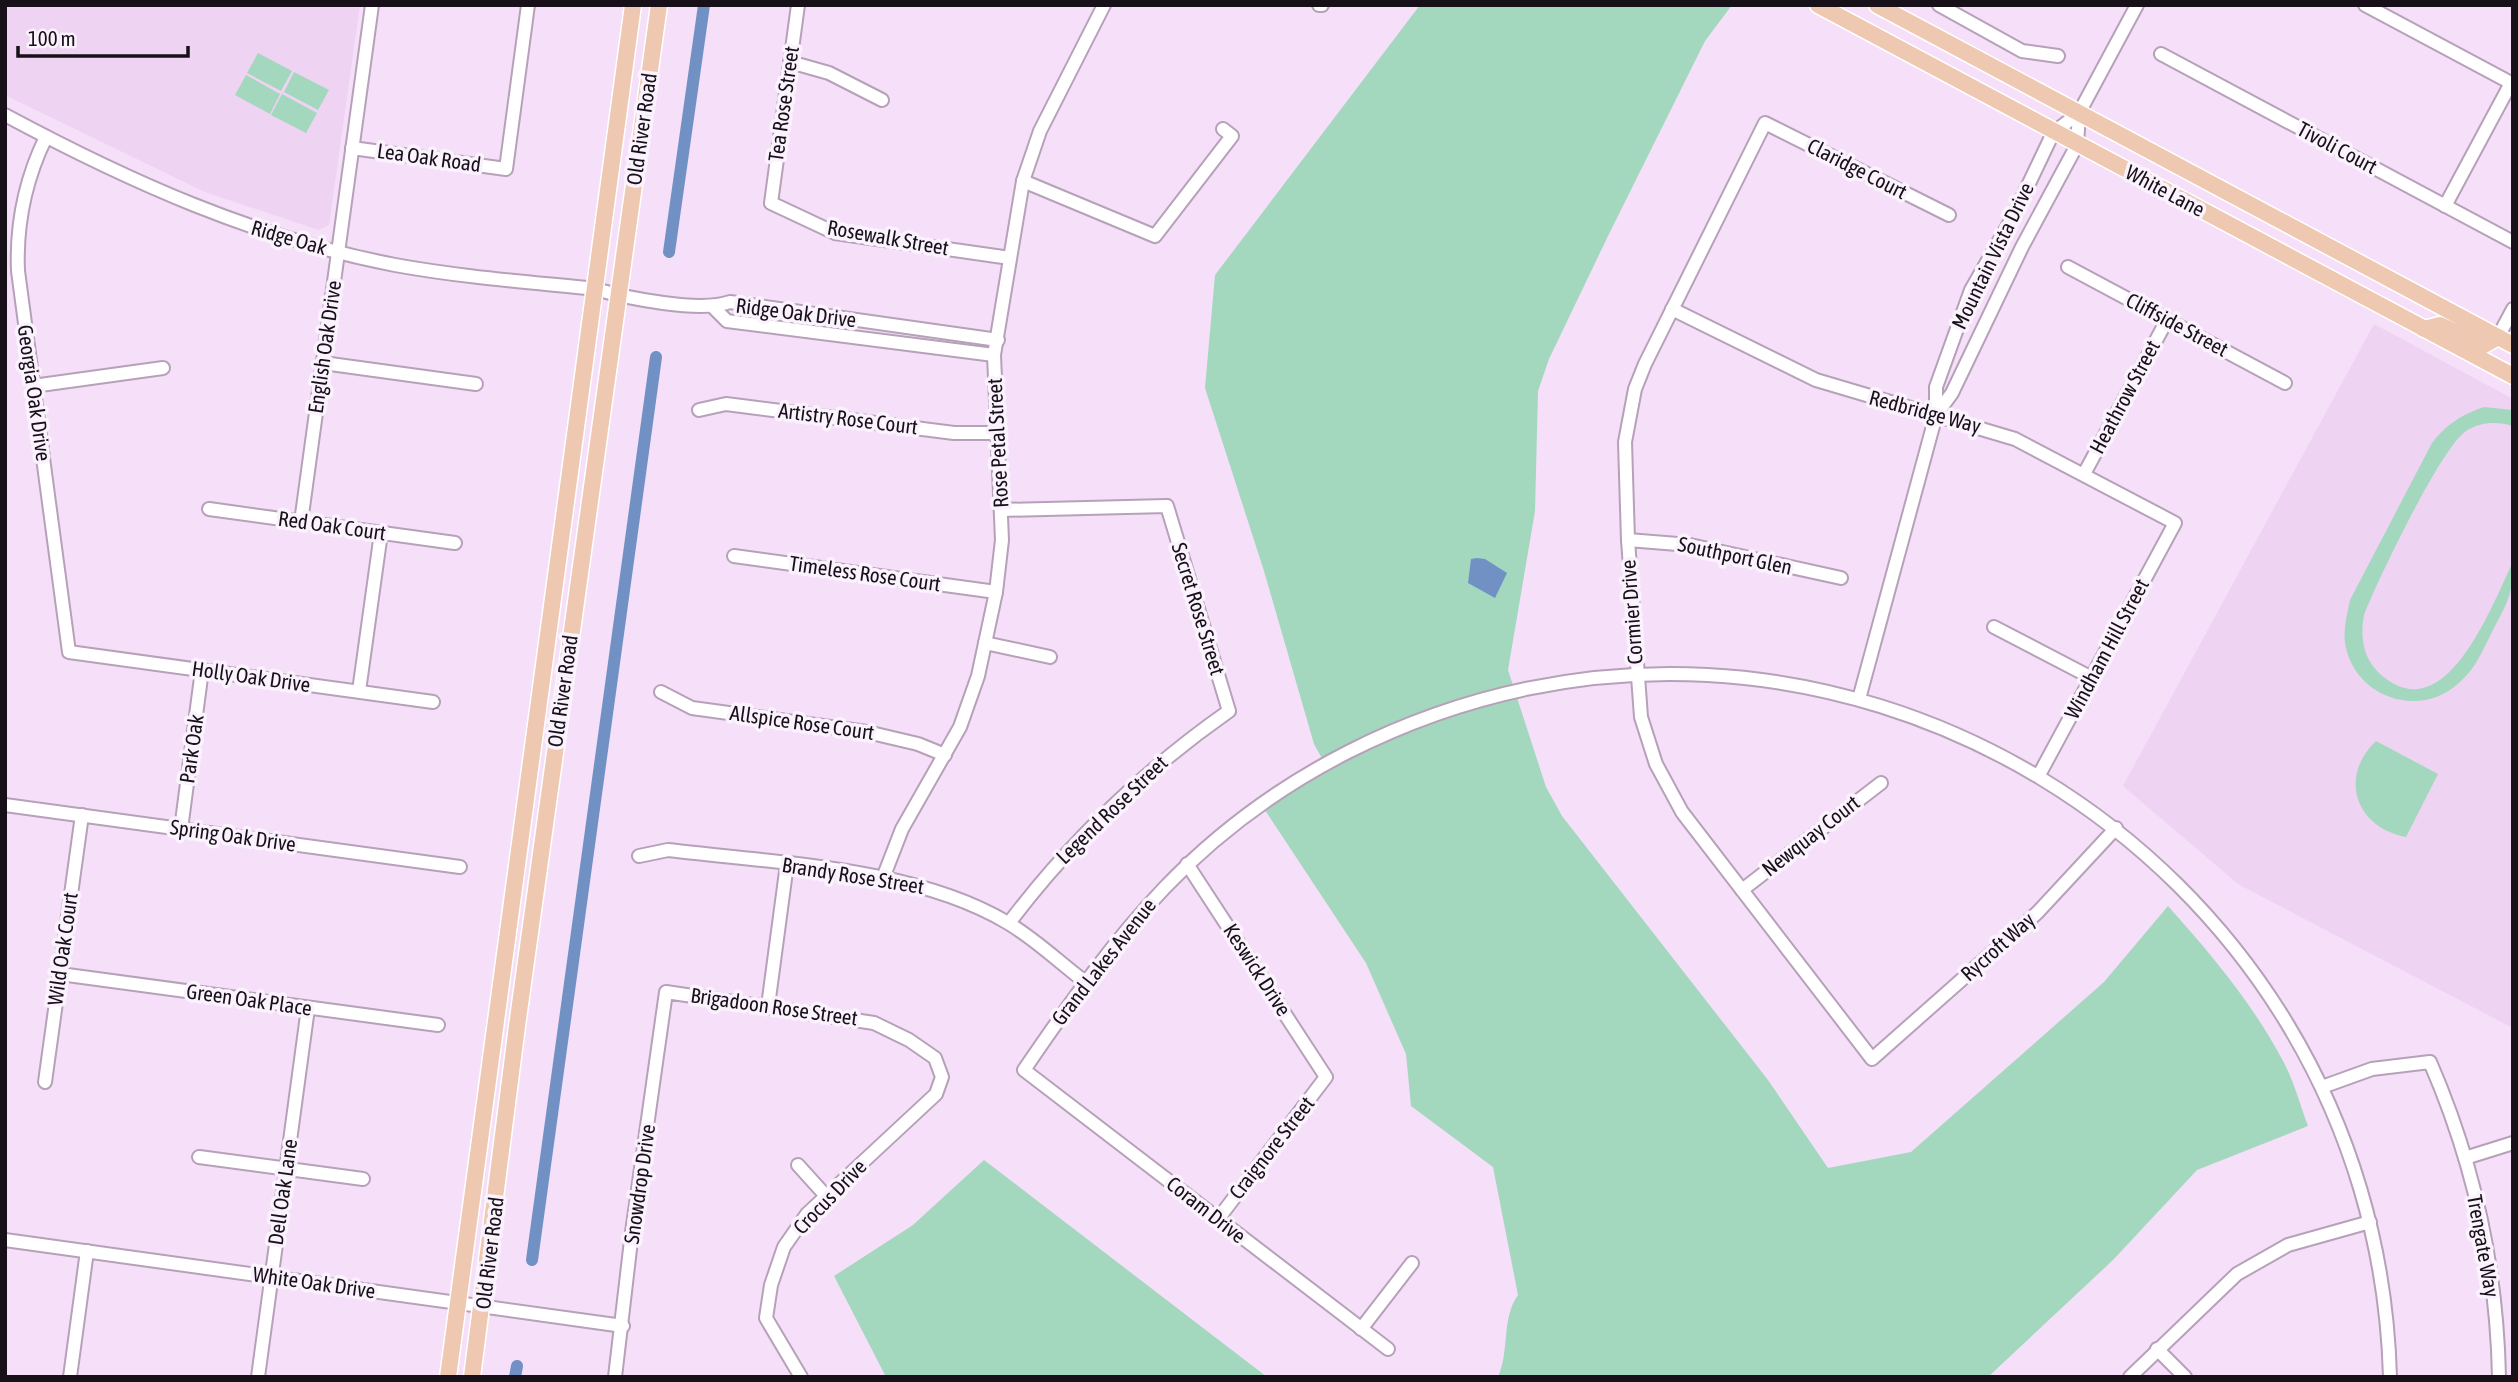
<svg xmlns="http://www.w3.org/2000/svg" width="2518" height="1382" viewBox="0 0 2518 1382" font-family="'Asap Condensed',sans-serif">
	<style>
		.built { fill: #eed3f3 }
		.green { fill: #a3d8be }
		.water { fill: #7191c5 }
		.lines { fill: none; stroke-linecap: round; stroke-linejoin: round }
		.canal { stroke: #7191c5; stroke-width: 12 }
		.minor-casing { stroke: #b6a1b9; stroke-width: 16 }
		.major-casing { stroke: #fff; stroke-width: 19 }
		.minor { stroke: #fff; stroke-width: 12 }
		.major { stroke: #eec8b0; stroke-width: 16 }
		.labels { text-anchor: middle; stroke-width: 7; stroke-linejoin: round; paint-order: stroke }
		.street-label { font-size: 21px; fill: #171018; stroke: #faf2fc }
	</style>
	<rect width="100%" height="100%" fill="#f5dff9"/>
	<g class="built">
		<path d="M5,5H360L329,225L319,230L205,192L5,95Z"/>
		<path d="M2374,324L2513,399V1028L2238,884L2123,786Z"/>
	</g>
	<g class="green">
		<path d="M1420,5H1732L1705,41L1608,236L1549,359L1538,391L1535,511L1508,670L1546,787L1562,816L1768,1080L1828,1168L1911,1152L2104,982L2168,906C2211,954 2253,1004 2283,1061C2294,1081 2300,1105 2308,1126L2197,1170L2113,1260L1988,1377H1498C1510,1350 1501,1319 1518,1295L1493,1167L1411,1106L1406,1054L1366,963L1261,804L1325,764L1314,744L1264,571L1205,388L1215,275Z"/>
		<path d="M258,53L292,71L281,91L247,73Z"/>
		<path d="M294,72L329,90L318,110L284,92Z"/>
		<path d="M246,75L280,94L270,114L235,95Z"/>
		<path d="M282,94L317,113L306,133L271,115Z"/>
		<path d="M2484,407L2513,410V426C2497,421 2480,422 2466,431C2442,446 2376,583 2364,615C2360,637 2363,659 2380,674C2446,733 2492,604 2513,562C2513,596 2507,603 2492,632C2483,650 2475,669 2460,682C2421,719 2358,699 2346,648C2342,632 2347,616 2350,600L2432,443C2447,424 2461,415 2484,407Z"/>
		<path d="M2376,741L2438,774L2406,837C2356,828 2338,777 2376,741Z"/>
		<path d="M984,1160L1267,1377H886L834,1276L913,1225Z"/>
	</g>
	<path class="water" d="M1477,558L1485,559L1507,573L1495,598L1468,583L1471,559Z"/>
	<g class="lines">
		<g class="canal">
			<path d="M669,252L704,5"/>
			<path d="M532,1260L656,357"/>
			<path d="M515,1377L517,1366"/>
		</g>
		<g class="minor-casing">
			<g id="minor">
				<path d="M798,5L771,203L835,233L1010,258"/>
				<path d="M1319,5H1322"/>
				<path d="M1939,5L2022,51L2058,56"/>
				<path d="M2365,5L2513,84"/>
				<path d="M2161,54L2513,242"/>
				<path d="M790,62L829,73L882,100"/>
				<path d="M5,115C130,182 255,238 395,265C461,277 528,282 595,289C627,298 700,313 730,302L998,340"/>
				<path d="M46,137C25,180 16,224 18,271L69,652L433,702"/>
				<path d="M352,148L506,169L528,5"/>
				<path d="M1023,181L1155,236L1232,136L1223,129"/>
				<path d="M2445,206L2511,83"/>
				<path d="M1949,215L1765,123L1645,364L1635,389L1625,442L1628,540L1641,717L1656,764L1682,812L1872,1059L2037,913L2116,828"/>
				<path d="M2068,267L2285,383"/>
				<path d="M714,308L727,321L994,355"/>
				<path d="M1672,309L1816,380L2015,439L2175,523L2039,775"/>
				<path d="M2498,337L2513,309"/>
				<path d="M323,363L476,384"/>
				<path d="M33,386L163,368"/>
				<path d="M699,410L726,404L954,433H996"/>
				<path d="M1936,415L1952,393L2022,247L2077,145L2079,113"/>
				<path d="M2084,474L2167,320"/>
				<path d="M209,509L455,543"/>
				<path d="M1001,510L1167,506L1229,711C1143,771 1072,840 1009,923"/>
				<path d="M301,522L372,5"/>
				<path d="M1628,540L1690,545L1841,578"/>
				<path d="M734,556L996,592"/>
				<path d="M1994,627L2092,678"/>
				<path d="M985,643L1050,657"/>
				<path d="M359,691L381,533"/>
				<path d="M661,692L692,708L867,732L918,744L945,755"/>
				<path d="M1859,699L1936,415V387L1971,290L2014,215L2053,133L2079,113L2137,5"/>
				<path d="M5,805L460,867"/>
				<path d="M181,829L202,670"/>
				<path d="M639,856L668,850C775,863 915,867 1008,923C1035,939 1059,962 1084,981"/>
				<path d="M1187,864L1326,1077L1218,1219"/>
				<path d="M883,878L902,829L960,727L978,676L996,592L1002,540L994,355L1023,181L1040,131L1104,5"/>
				<path d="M1742,890L1881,783"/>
				<path d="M60,974L438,1025"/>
				<path d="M768,1006L787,864"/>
				<path d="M45,1082L82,815"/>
				<path d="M2322,1087L2372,1069L2430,1062C2473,1161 2497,1269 2499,1377"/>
				<path d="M199,1157L363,1179"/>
				<path d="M2465,1158L2513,1143"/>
				<path d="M798,1165L826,1196"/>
				<path d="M5,1240L623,1326"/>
				<path d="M1361,1329L1412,1263"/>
				<path d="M1388,1349L1024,1070C1118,932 1195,830 1348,752C1819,513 2376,852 2390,1377"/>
				<path d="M2157,1349L2185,1377"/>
				<path d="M70,1377L87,1251"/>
				<path d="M258,1377L308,1008"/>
				<path d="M615,1377L632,1232L666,992L874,1023L909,1040L935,1058L942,1077L936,1094L807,1214L784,1247L771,1285L766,1318L801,1377"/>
				<path d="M2130,1377L2237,1274L2288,1245L2370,1222"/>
			</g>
		</g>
		<g class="major-casing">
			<g id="major">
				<path d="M1818,5L2513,376"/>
				<path d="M1877,5L2513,345"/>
				<path d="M2424,329L2440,325L2484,345L2498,337"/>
				<path d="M448,1377L633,5"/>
				<path d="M472,1377L517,1026L659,5"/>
			</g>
		</g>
		<use href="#minor" class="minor"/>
		<use href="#major" class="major"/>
	</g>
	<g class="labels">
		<g class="street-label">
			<text transform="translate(784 104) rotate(-82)" y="7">Tea Rose Street</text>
			<text transform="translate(642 129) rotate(-82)" y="7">Old River Road</text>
			<text transform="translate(2337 148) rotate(28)" y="7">Tivoli Court</text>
			<text transform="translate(429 158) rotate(8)" y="7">Lea Oak Road</text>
			<text transform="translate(1857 169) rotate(27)" y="7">Claridge Court</text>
			<text transform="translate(2165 191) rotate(28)" y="7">White Lane</text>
			<text transform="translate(289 238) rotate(16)" y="7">Ridge Oak</text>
			<text transform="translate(888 238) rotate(10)" y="7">Rosewalk Street</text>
			<text transform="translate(1993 256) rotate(-64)" y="7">Mountain Vista Drive</text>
			<text transform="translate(796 313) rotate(7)" y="7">Ridge Oak Drive</text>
			<text transform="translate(2177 325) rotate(28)" y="7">Cliffside Street</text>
			<text transform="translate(325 347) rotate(-82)" y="7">English Oak Drive</text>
			<text transform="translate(34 393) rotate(82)" y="7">Georgia Oak Drive</text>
			<text transform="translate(2125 397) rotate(-62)" y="7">Heathrow Street</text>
			<text transform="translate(1925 412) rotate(15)" y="7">Redbridge Way</text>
			<text transform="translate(848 419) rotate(7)" y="7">Artistry Rose Court</text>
			<text transform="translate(998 443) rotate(-93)" y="7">Rose Petal Street</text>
			<text transform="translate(332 526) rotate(8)" y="7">Red Oak Court</text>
			<text transform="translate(1735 556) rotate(12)" y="7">Southport Glen</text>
			<text transform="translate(865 574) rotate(8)" y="7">Timeless Rose Court</text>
			<text transform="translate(1198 609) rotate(73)" y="7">Secret Rose Street</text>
			<text transform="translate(1632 612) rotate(-94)" y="7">Cormier Drive</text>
			<text transform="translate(2107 649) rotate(-62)" y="7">Windham Hill Street</text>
			<text transform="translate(251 677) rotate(8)" y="7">Holly Oak Drive</text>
			<text transform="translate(563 691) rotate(-82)" y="7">Old River Road</text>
			<text transform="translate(802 723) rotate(8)" y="7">Allspice Rose Court</text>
			<text transform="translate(192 749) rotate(-82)" y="7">Park Oak</text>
			<text transform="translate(1112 810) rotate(-44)" y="7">Legend Rose Street</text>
			<text transform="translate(233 836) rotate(8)" y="7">Spring Oak Drive</text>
			<text transform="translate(1811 836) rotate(-38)" y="7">Newquay Court</text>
			<text transform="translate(853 876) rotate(9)" y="7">Brandy Rose Street</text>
			<text transform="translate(1998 947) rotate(-42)" y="7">Rycroft Way</text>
			<text transform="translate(63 949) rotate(-82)" y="7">Wild Oak Court</text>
			<text transform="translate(1104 962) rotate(-52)" y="7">Grand Lakes Avenue</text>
			<text transform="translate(1257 970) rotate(57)" y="7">Keswick Drive</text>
			<text transform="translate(249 1000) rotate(8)" y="7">Green Oak Place</text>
			<text transform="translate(774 1007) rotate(8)" y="7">Brigadoon Rose Street</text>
			<text transform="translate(1272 1148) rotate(-52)" y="7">Craignore Street</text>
			<text transform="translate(640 1184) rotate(-82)" y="7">Snowdrop Drive</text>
			<text transform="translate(283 1192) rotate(-82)" y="7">Dell Oak Lane</text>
			<text transform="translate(830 1197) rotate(-46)" y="7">Crocus Drive</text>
			<text transform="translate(1206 1210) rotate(38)" y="7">Coram Drive</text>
			<text transform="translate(2483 1246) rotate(80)" y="7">Trengate Way</text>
			<text transform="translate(490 1253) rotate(-83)" y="7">Old River Road</text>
			<text transform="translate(314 1283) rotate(8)" y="7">White Oak Drive</text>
		</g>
	</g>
	<rect width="2518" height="1382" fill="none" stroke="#171018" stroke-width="14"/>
	<path d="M18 46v10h170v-10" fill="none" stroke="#171018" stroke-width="3.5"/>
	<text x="28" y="46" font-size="21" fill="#171018" stroke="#faf2fc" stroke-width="5" paint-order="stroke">100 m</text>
</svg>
